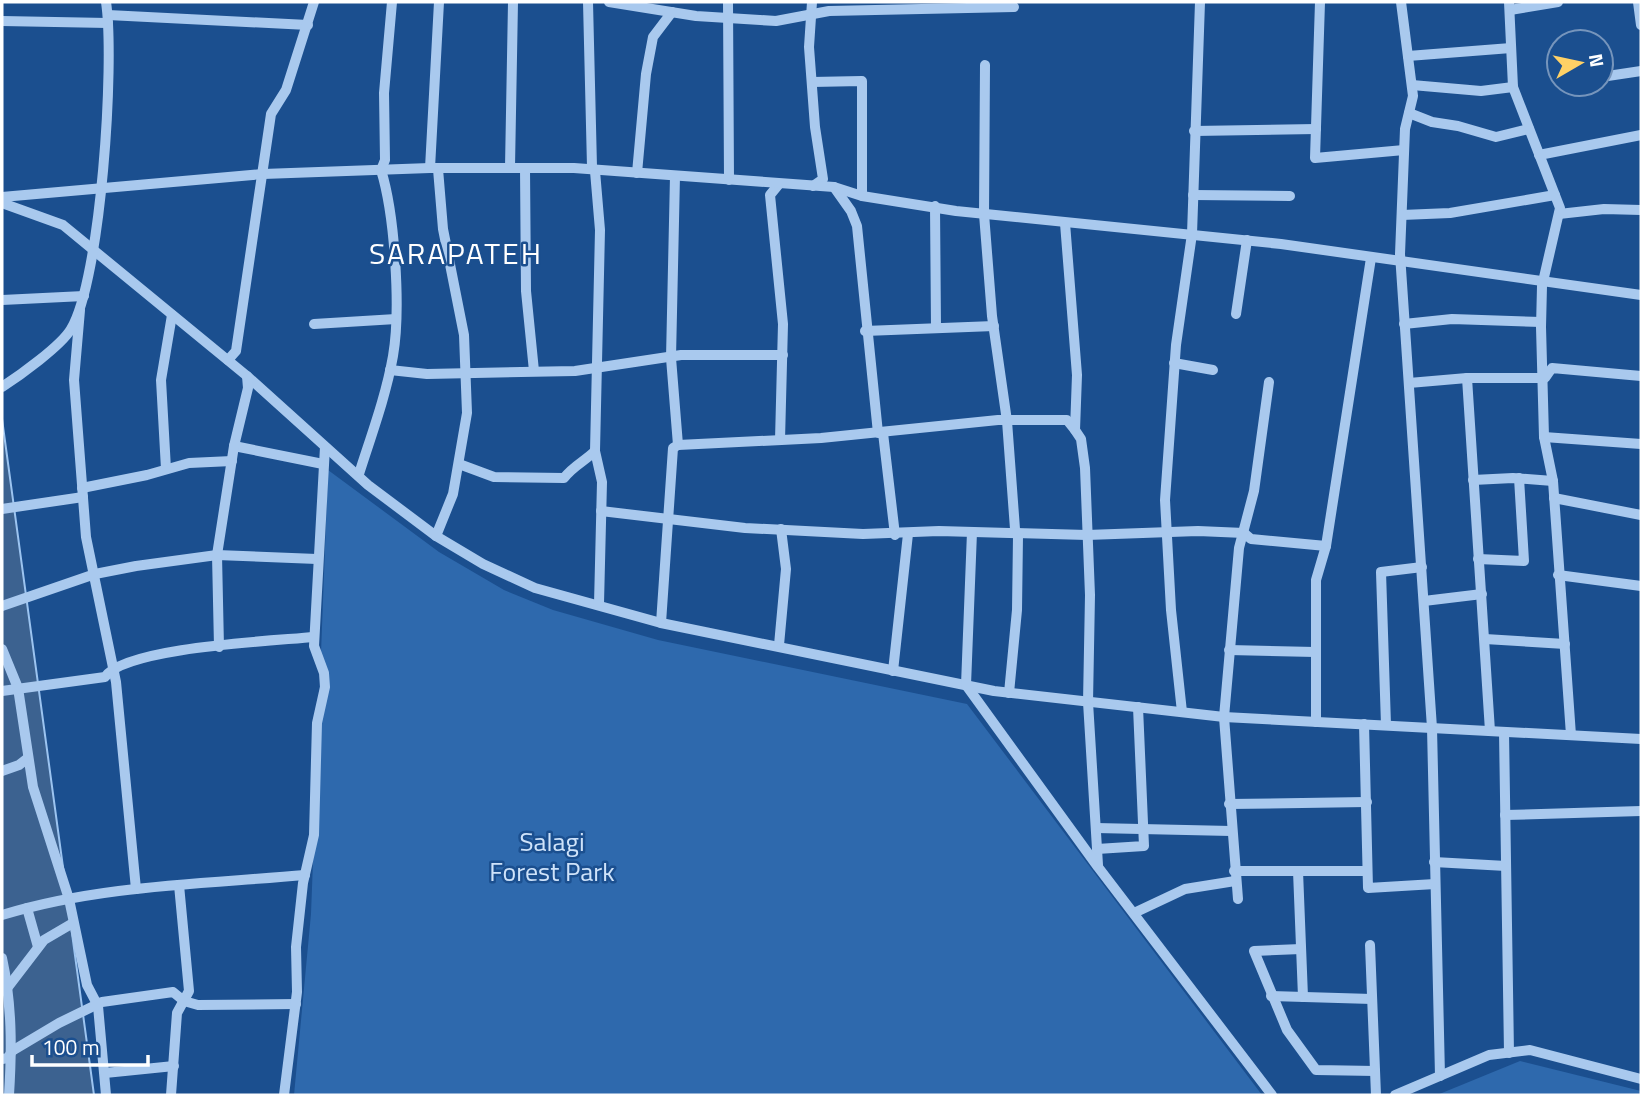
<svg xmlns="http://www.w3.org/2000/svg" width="1643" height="1097" viewBox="0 0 1643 1097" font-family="'Titillium Web',sans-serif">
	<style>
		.green { fill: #2e69ad }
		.water { fill: #3c6290; stroke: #9cc4f0; stroke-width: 2 }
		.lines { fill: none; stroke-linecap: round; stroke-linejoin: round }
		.minor { stroke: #a9c9ee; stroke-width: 10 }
		.labels { text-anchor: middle; stroke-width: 5; stroke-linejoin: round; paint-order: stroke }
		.park-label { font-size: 26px; fill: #cfe3fa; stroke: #1b4f8f }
		.quarter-label { font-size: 30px; letter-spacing: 2px; fill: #fff; stroke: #1b4f8f }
	</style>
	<rect width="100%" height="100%" fill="#1b4f8f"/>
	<g class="green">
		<path d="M328,470L439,552L504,590L553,610L658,640L967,704L1262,1095H294L311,914Z"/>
		<path d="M1520,1061L1641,1091V1095H1437Z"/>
	</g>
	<path class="water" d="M2,419L94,1095H2Z"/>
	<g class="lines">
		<g class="minor">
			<path d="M588,2L592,167L595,171L600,230L595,451L602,482L599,604"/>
			<path d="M609,2L696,16L776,21L829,11L1014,7"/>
			<path d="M728,2L729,180"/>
			<path d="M812,2L809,47L815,127L823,179L813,186"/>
			<path d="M1320,2L1315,158L1404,150"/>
			<path d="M1401,2L1413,96L1405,129L1400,254L1432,728L1440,1076"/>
			<path d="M1509,2L1513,87L1560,208L1542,286L1541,327L1544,437L1553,481L1571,735"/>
			<path d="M1638,2L1641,25"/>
			<path d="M1510,10L1558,2"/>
			<path d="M108,15L308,25"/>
			<path d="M2,21L108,23"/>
			<path d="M1408,56L1511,48"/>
			<path d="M985,65L984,214L992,316L1007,421L1015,529L1018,536L1017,610L1009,693"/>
			<path d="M1601,77L1641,71"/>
			<path d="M812,82L862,81V196"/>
			<path d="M1412,85L1481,91L1513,87"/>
			<path d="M1409,113L1432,122L1458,126L1496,137L1529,129"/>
			<path d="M1194,131L1316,129"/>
			<path d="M1539,155L1641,135"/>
			<path d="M510,167L513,2"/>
			<path d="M430,168L439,2"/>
			<path d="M525,168L526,291L534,371"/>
			<path d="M637,173L646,74L653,37L672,12"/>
			<path d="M779,184L770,195L783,324L780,440"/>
			<path d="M834,187L851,211L857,226L878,433"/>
			<path d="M1193,195L1290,196"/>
			<path d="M2,197L263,174L430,168H574L834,187L862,196L956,211L1281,244L1641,295"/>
			<path d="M2,203L63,225L247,376L368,485L436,536L483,564L535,588L661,623L994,691L1224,717L1641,739"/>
			<path d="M935,206L936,327"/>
			<path d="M1559,214L1604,209L1641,210"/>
			<path d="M1402,215L1450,213L1555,195"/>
			<path d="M1065,223L1077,375L1075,430L1081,439L1085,468L1090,595L1088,702L1098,865"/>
			<path d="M2,300L84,296"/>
			<path d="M80,310L74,380L86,537L116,682L136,889"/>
			<path d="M1236,314L1247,240"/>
			<path d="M314,324L396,319"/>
			<path d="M1404,324L1452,319L1541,322"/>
			<path d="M865,331L994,326"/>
			<path d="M228,360L236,351L271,114L286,90L314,2"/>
			<path d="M1174,363L1213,370"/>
			<path d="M390,370L427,374L575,371L681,355H783"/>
			<path d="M1467,378L1490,731"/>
			<path d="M1409,383L1467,378H1545L1552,368L1641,376"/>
			<path d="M2,387C19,376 61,346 71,329C101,279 115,63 106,2"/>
			<path d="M883,433L895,535"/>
			<path d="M1544,437L1641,444"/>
			<path d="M678,445L821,438L998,420H1067L1075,430"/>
			<path d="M234,446L323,464"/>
			<path d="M459,464L494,477L564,478C573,466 585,461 595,451"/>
			<path d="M166,469L161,380L172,315"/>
			<path d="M359,474C371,436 386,396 393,356C401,310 395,215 381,170L385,160L384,93L392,2"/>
			<path d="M1473,480L1513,478L1553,481"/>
			<path d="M82,488L147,475L189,463L232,461"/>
			<path d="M1554,498L1641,515"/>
			<path d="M2,509L83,497"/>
			<path d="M601,511L745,528L863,534L939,531L1087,535L1198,531L1244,533L1251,539L1326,546"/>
			<path d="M972,532L966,685L1098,867L1272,1095"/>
			<path d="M436,536L453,494L467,413L464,335L443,229L438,169"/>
			<path d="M1478,559L1524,561L1519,478"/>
			<path d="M1558,575L1641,586"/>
			<path d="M1424,601L1482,594"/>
			<path d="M2,606L95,574L136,566L217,555L317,559"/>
			<path d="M661,623L673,448L678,445L671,358L675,176"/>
			<path d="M1485,639L1565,644"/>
			<path d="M779,645L786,569L781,529"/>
			<path d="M219,647L217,555L234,446L248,388L247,376"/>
			<path d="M2,649L18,688L33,787L69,899L87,985L98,1006L106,1095"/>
			<path d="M1229,650L1315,652"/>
			<path d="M893,671L908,534"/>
			<path d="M2,691L105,677C125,647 274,641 314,637"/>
			<path d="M1182,712L1171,610L1165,500L1176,345L1192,234L1200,2"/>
			<path d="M1316,722V580L1326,546L1371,258"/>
			<path d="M1364,724L1368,888L1435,884"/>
			<path d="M1386,725L1381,572L1422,567"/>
			<path d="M1504,732L1509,1053"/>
			<path d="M2,771L19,765L28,758"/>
			<path d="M1229,804L1367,802"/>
			<path d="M1505,815L1641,811"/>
			<path d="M1096,828L1231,831"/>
			<path d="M1097,849L1144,846L1138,707"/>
			<path d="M1434,862L1506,866"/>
			<path d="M1234,871H1367"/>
			<path d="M1298,871L1303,997"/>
			<path d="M1238,899L1224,717L1239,548L1254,491L1269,382"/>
			<path d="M27,908L38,947"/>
			<path d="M1134,913L1185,889L1235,881"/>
			<path d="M2,915C99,885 204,884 305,875"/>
			<path d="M1370,945L1376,1095"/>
			<path d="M1301,949L1254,951L1287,1030L1316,1070L1375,1071"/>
			<path d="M2,958C12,1004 12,1048 9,1095"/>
			<path d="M8,987L44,940L73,923"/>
			<path d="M1271,996L1372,999"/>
			<path d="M2,1059L8,1058L12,1051L59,1023L102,1002L173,992L184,1001L198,1005L296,1004"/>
			<path d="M105,1073L174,1066"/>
			<path d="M171,1095L177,1013L189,991L179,885"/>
			<path d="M284,1095L297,992L296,947L303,883L314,835L317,723L325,687L324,673L314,646L325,447"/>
			<path d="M1395,1095L1489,1055L1530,1050L1641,1079"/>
		</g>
	</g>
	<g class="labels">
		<g class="park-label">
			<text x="552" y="851">Salagi<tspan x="552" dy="30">Forest Park</tspan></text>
		</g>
		<g class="quarter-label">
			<text x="456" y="264">SARAPATEH</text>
		</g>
	</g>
	<rect width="1643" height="1097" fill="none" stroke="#ffffff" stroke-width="7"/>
	<g transform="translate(1580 63) rotate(81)"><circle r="33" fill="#1b4f8f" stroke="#7695bc" stroke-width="2"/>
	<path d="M0-5L12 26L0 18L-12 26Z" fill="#ffd166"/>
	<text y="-10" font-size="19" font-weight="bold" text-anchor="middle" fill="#ffffff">N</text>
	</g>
	<path d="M32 1055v10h116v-10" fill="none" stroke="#ffffff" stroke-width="3.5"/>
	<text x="42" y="1055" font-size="21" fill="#ffffff" stroke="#1b4f8f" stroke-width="5" paint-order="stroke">100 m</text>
</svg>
